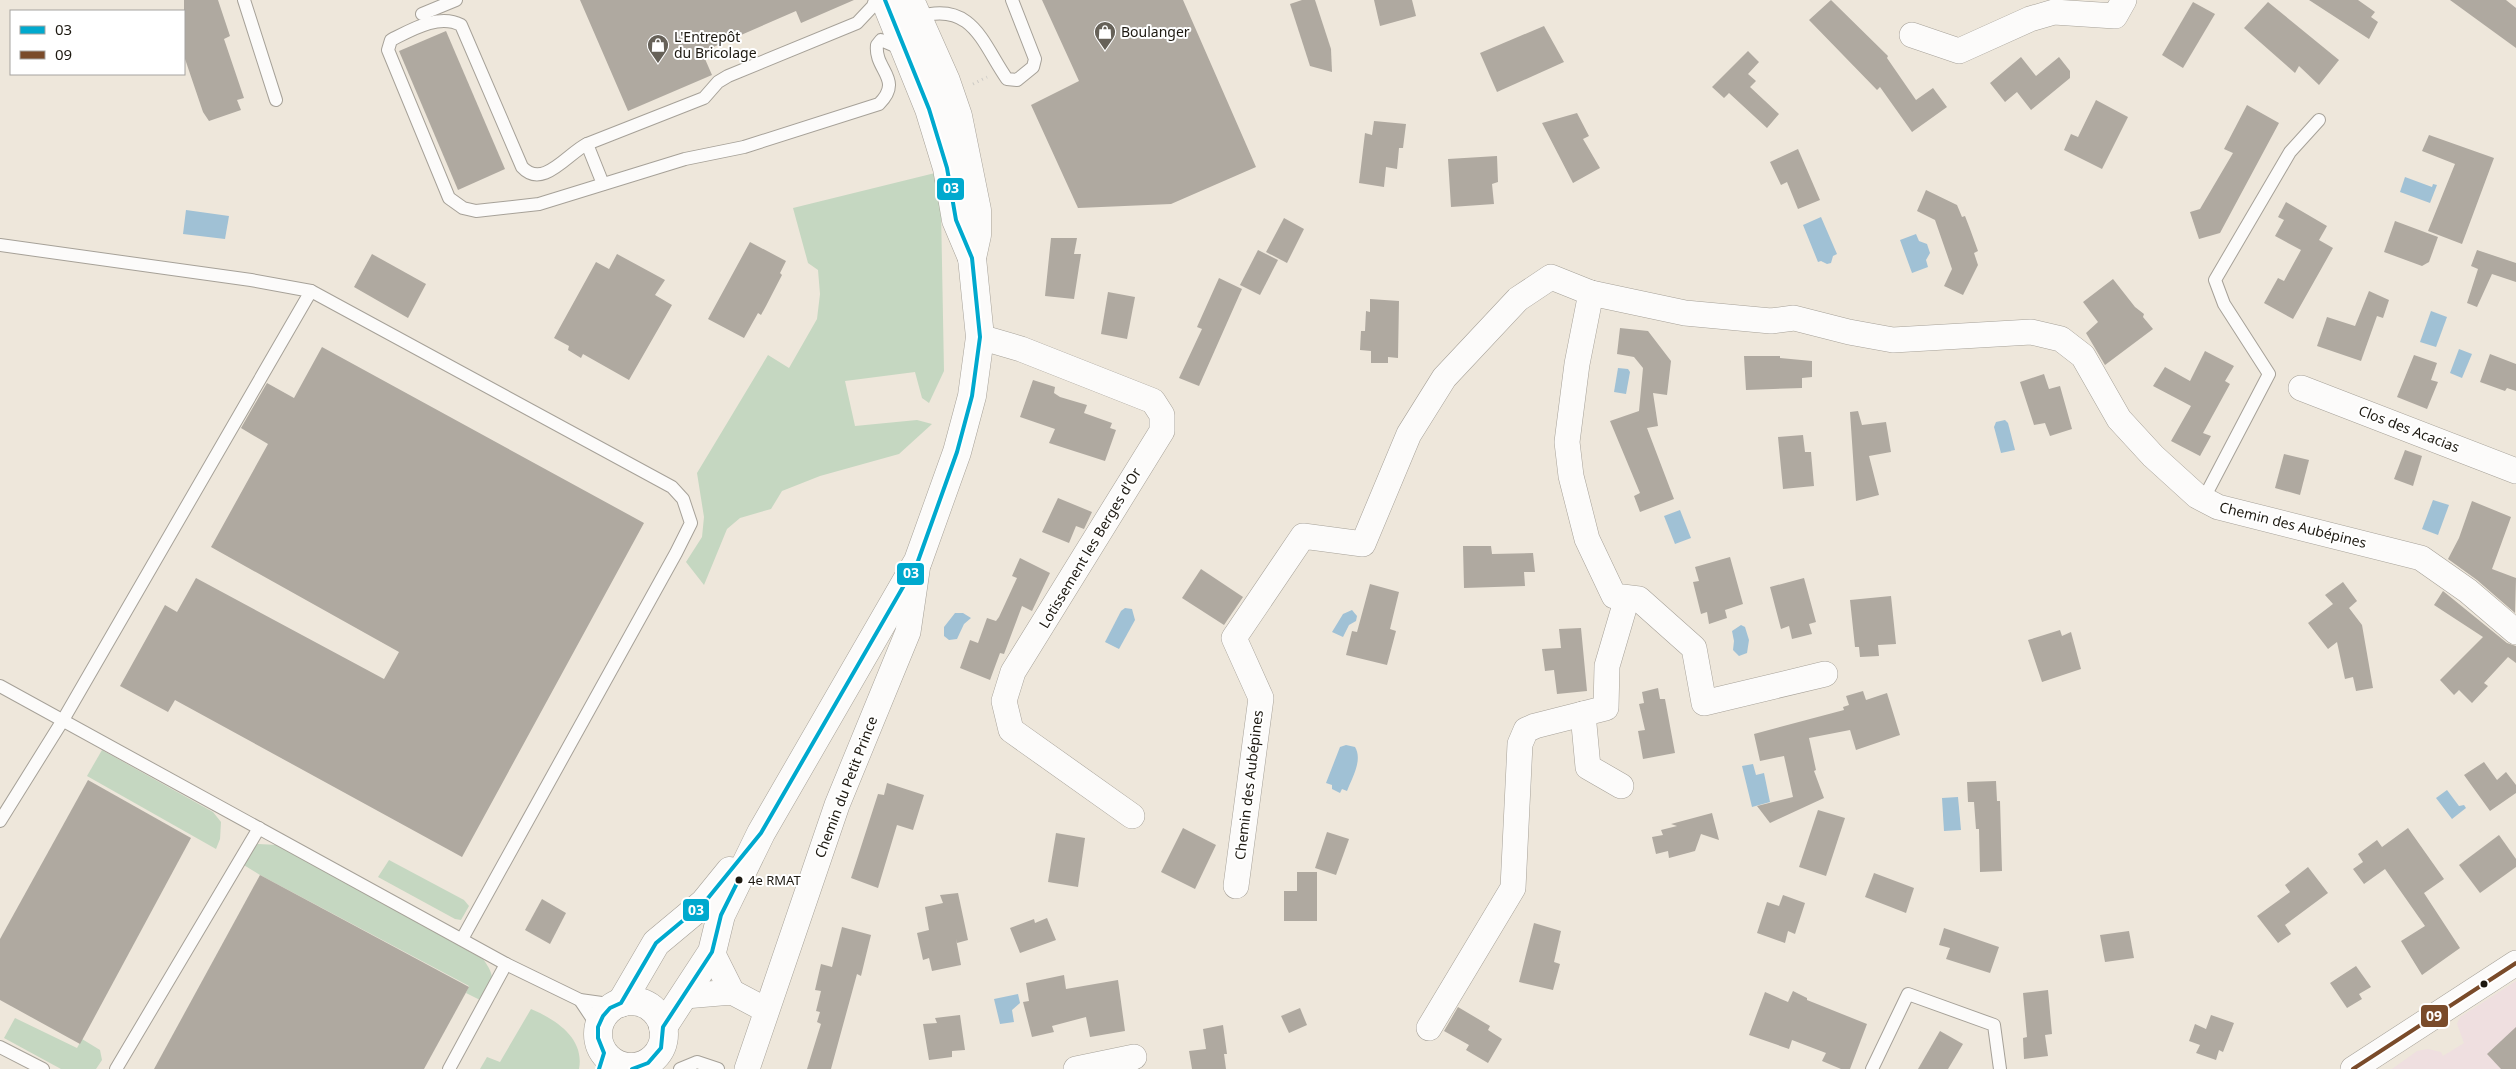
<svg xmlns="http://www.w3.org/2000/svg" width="2516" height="1069" viewBox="0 0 2516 1069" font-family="'Noto Sans',sans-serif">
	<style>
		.education { fill: #efdfe0 }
		.green { fill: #c5d7c1 }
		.water { fill: #a0c1d5 }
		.building { fill: #afa9a0 }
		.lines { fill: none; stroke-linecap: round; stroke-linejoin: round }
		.lane-casing { stroke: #a6a198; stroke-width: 14 }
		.street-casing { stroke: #a6a198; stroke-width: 26 }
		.secondary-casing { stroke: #a6a198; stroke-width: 29 }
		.path { stroke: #cccac5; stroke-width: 3; stroke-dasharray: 1 4; stroke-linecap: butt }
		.lane { stroke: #fcfbfa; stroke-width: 12 }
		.street { stroke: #fcfbfa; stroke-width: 25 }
		.secondary { stroke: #fcfbfa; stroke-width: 28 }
		.bus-1-casing { stroke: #fff; stroke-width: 8 }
		.bus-2-casing { stroke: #fff; stroke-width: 8 }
		.bus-1 { stroke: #00a9ce; stroke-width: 4 }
		.bus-2 { stroke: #7a4b2a; stroke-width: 4 }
		.bus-dot { fill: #1d1911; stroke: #fff; stroke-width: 2 }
		.labels { text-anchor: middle; stroke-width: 4; stroke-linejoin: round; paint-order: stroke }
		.bus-label { font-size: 13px; fill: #1d1911; stroke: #fff; text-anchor: start }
		.poi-label { font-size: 14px; fill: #1d1911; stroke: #fff; text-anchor: start }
		.street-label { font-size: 14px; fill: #1d1911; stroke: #fff }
		.line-badge { stroke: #fff; stroke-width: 2 }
		.badge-label { font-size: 14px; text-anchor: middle; font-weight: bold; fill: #fff }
	</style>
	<rect width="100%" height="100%" fill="#eee7db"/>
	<path class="education" d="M2516,981V1069H2392L2417,1051L2428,1049L2441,1052L2443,1056L2464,1043L2457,1024L2460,1017Z"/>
	<g class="green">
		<path d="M935,173L941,209L944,371L929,403L922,398L915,372L845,381L855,426L917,420L932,424L899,454L820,476L782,491L771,509L740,518L727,529L704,585L686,562L702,537L704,517L697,473L768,355L789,368L817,319L820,294L818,270L808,263L793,208Z"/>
		<path d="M102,750L213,812L221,822L220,839L216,849L87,776Z"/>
		<path d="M258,844L278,845L483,959C497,978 493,983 482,1001L466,993L469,986L260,875L234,859L243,848Z"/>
		<path d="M389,860L464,900L469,906L461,920L455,919L378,877Z"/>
		<path d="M531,1009C555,1019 585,1038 579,1069H480L487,1057L500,1062Z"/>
		<path d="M15,1018L77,1048L82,1039L100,1050L102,1060L96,1069H61L4,1038Z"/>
	</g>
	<g class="water">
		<path d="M2405,177L2432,187L2433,184L2437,185L2430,203L2400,192Z"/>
		<path d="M186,210L229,216L225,239L183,234Z"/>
		<path d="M1821,217L1837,254L1833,256L1831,263L1827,264L1821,261L1818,262L1803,225Z"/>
		<path d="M1916,234L1919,241L1927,244L1930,253L1926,260L1928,267L1912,273L1900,240Z"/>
		<path d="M2431,311L2447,317L2436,347L2420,342Z"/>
		<path d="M2459,349L2472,354L2462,378L2450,373Z"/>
		<path d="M1618,368L1628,369L1630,372L1626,394L1614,392Z"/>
		<path d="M2005,420L2008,423L2015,450L2001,453L1994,427L1996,422Z"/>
		<path d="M2433,500L2449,505L2438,535L2422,529Z"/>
		<path d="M1680,510L1691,538L1675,544L1664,516Z"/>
		<path d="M1125,608L1132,609L1135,620L1119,649L1105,642L1121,611Z"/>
		<path d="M1352,610L1357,616L1356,621L1349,625L1343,637L1332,632L1343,614Z"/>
		<path d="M955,613H963L971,618L964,624L957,639L949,640L944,636V627Z"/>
		<path d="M1741,625L1745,627L1749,640L1747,653L1739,656L1733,650L1734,641L1732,631Z"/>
		<path d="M1346,745L1355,747C1363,760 1352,778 1347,791L1342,789L1340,793L1332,789V785L1326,783L1340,747Z"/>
		<path d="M1753,764L1756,775L1764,773L1770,802L1752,807L1742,766Z"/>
		<path d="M2447,790L2459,806L2464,805L2466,808L2452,819L2436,798Z"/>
		<path d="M1958,797L1961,830L1944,831L1942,798Z"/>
		<path d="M1018,994L1020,1003L1012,1010L1014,1022L1000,1024L994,999Z"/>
	</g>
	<g class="building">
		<path d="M184,0H218L230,36L224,39L244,98L237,100L241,110L209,121L203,112L184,56Z"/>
		<path d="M580,0H854L801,23L796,11L702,52L712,75L628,111Z"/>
		<path d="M1042,0H1183L1256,167L1171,204L1078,208L1031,105L1079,81Z"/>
		<path d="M1302,0H1315L1331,49L1332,72L1310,66L1290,4Z"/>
		<path d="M1374,0H1412L1416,16L1380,26Z"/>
		<path d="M1831,0L1888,56L1887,58L1916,100L1933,88L1947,107L1912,132L1880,87L1877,90L1809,20Z"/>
		<path d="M2309,0H2358L2375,12L2371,17L2378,22L2369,39Z"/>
		<path d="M2450,0H2506L2516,8V48Z"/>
		<path d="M2193,2L2215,14L2183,68L2162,55Z"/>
		<path d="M2268,2L2339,60L2319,85L2299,66L2295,73L2244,28Z"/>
		<path d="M1544,26L1564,62L1497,92L1480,53Z"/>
		<path d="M446,31L505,169L458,190L399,51Z"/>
		<path d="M1748,51L1759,62L1748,74L1756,81L1750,87L1779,114L1767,128L1729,93L1724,98L1712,87Z"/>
		<path d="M2021,57L2036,76L2059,57L2070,71V78L2031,110L2017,92L2005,102L1990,83Z"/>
		<path d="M2096,100L2128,117L2102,169L2064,150L2071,134L2078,137Z"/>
		<path d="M2247,105L2279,123L2220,233L2199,239L2190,212L2200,209L2233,153L2224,149Z"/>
		<path d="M1577,113L1589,136L1583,139L1600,168L1573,183L1542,123Z"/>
		<path d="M1374,121L1406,124L1403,148H1399L1397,169L1386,167L1384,187L1359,183L1365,133L1372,135Z"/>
		<path d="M2429,135L2494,158L2462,244L2428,231L2455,164L2422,151Z"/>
		<path d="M1798,149L1820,200L1798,209L1787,182L1781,185L1770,162Z"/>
		<path d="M1497,156L1498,182L1492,184L1494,204L1451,207L1448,159Z"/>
		<path d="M1926,190L1957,205L1962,217L1965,216L1970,229L1978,251L1974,253L1978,265L1963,295L1944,286L1952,269L1935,220L1917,211Z"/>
		<path d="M2286,202L2327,226L2319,240L2333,248L2293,319L2264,303L2278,278L2284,281L2301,250L2275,236L2284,220L2278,217Z"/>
		<path d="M1284,218L1304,229L1287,263L1266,252Z"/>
		<path d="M2395,221L2438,237L2429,262L2422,266L2384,252Z"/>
		<path d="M1051,238H1077L1074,254H1081L1074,299L1045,296Z"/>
		<path d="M750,242L786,261L780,273L782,275L766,306L761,315L758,313L744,338L708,319Z"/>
		<path d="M1258,250L1278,260L1260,295L1240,285Z"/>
		<path d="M2477,250L2516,263V282L2492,274L2477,307L2467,303L2478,269L2471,266Z"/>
		<path d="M372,254L426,284L408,318L354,287Z"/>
		<path d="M617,254L665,280L655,295L672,305L629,380L583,354L581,358L568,350L569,346L554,338L596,262L609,269Z"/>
		<path d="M1219,278L1242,289L1199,386L1179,378L1202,329L1197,327Z"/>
		<path d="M2113,279L2135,307L2144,314L2143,317L2153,329L2105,365L2086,333L2098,322L2083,302Z"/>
		<path d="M2369,291L2389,300L2383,318L2377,316L2361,361L2317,346L2327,317L2355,326Z"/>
		<path d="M1108,292L1135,297L1127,339L1101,334Z"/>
		<path d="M1370,299L1399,301L1398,358L1388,357V363H1371V351L1360,350L1361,331H1365L1366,311L1370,312Z"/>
		<path d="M1620,328L1648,331L1671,361L1667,395L1653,393L1658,426L1647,428L1674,499L1640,512L1634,496L1640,493L1610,421L1639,411L1643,368L1634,357L1617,354Z"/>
		<path d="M322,347L644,523L462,857L175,700L168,712L120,686L165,605L177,612L196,578L384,679L399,652L211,547L268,444L241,428L267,383L294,398Z"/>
		<path d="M2205,351L2234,366L2225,381L2230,384L2203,433L2211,436L2200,456L2171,441L2191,406L2153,386L2165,367L2190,381Z"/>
		<path d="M2490,354L2516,364V391L2507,388L2505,391L2480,382Z"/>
		<path d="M2414,355L2437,363L2431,380L2438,382L2427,409L2397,397Z"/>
		<path d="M1744,356H1780V358L1812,361V377L1802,378V388L1746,390Z"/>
		<path d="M2044,374L2049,389L2060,386L2072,429L2050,436L2045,423L2034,425L2020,382Z"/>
		<path d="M1033,380L1055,387L1054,393L1060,397L1087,405L1084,413L1112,423L1110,428L1116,430L1105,461L1049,443L1055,429L1020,417Z"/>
		<path d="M1858,411L1862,425L1886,422L1891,452L1869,456L1879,495L1856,501L1850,412Z"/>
		<path d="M1803,435L1805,452H1811L1814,486L1783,489L1778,437Z"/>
		<path d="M2405,450L2422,456L2413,486L2394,479Z"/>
		<path d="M2284,454L2309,460L2300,495L2275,488Z"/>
		<path d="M1058,498L1092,512L1084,529L1076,526L1069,543L1042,532Z"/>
		<path d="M2472,501L2511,517L2492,569L2516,578L2515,613L2477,580L2448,559L2459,538Z"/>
		<path d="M1463,546H1491L1492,554L1533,553L1535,572H1524L1525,586L1464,588Z"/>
		<path d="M1730,557L1743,604L1725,610L1727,618L1709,624L1707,612L1701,614L1693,582L1699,581L1695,567Z"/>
		<path d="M1020,558L1050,573L1032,611L1022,606L1004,654L1000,653L990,680L960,668L970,640L978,643L987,618L996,621L999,617L1017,578L1012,576Z"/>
		<path d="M1201,569L1243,597L1224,625L1182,598Z"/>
		<path d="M1804,578L1816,622L1809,624L1812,634L1792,639L1789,626L1781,629L1770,587Z"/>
		<path d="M2343,582L2357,601L2349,608L2362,625L2373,688L2356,691L2353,677L2345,679L2337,642L2328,649L2308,623L2333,604L2325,595Z"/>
		<path d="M1370,584L1399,592L1390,629L1396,631L1387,665L1346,655L1352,631L1357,632Z"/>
		<path d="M2443,591L2507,643L2516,646V663L2508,657L2484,683L2488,686L2472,703L2459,690L2454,695L2440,680L2483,637L2434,605Z"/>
		<path d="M1891,596L1896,644L1878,645L1879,656L1860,657L1859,647H1855L1850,600Z"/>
		<path d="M1581,628L1587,691L1557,694L1554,670L1545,671L1542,649L1561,648L1559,629Z"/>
		<path d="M2060,630L2062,636L2071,632L2081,669L2042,682L2028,640Z"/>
		<path d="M1658,688L1660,699H1665L1675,753L1643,759L1638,731L1645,730L1639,704L1644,703L1642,692Z"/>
		<path d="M1863,691L1866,700L1887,693L1900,735L1856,750L1850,730L1809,738L1816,770L1814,771L1824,798L1770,823L1757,806L1793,797L1784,756L1760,761L1754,734L1844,710L1843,707L1849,705L1846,696Z"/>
		<path d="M2484,762L2497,780L2506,772L2516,785V793L2490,811L2464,775Z"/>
		<path d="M88,780L191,838L80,1044L0,1000V939Z"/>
		<path d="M1996,781L1997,801H2000L2002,871L1980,872L1979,829H1976L1974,802H1968L1967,782Z"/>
		<path d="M887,783L924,795L913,830L897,825L878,888L851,878L878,794L884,795Z"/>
		<path d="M1818,810L1845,818L1826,876L1799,867Z"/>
		<path d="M1712,813L1719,840L1701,834L1695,851L1669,858L1668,851L1656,854L1652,837L1663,835L1661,830L1677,826L1671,824Z"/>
		<path d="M1183,828L1216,845L1195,889L1161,872Z"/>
		<path d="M2408,828L2444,879L2424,893L2460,948L2422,975L2401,941L2425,926L2385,869L2364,884L2353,869L2363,862L2358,854L2377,840L2382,847Z"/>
		<path d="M1327,832L1349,839L1336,875L1315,868Z"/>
		<path d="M1056,833L1085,838L1078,887L1048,882Z"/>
		<path d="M2499,835L2516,859V867L2480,893L2459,865Z"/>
		<path d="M2308,867L2328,893L2285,925L2291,934L2278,943L2257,916L2290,892L2285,885Z"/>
		<path d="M1297,872H1317V921H1284V891H1297Z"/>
		<path d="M1874,873L1914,888L1906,913L1865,897Z"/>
		<path d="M260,875L469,987L424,1069H154Z"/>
		<path d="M958,893L968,940L957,943L956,939L961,965L932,971L929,958L923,960L917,933L929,930L925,907L943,903L940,895Z"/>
		<path d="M1783,895L1805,903L1795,934L1788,931L1785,943L1757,933L1767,902L1779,906Z"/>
		<path d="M542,899L566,913L550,944L525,930Z"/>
		<path d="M1047,918L1056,940L1020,953L1010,928L1034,919L1035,923Z"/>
		<path d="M1534,923L1561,931L1554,962L1560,964L1553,990L1519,982Z"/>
		<path d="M842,927L871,935L861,976L857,974L831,1069H807L821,1024L817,1022L820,1012L816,1011L821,991L815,990L821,964L832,967Z"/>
		<path d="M1944,928L1999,947L1990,973L1946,959L1950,948L1939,945Z"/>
		<path d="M2129,931L2134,958L2105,962L2100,935Z"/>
		<path d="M2356,966L2371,987L2359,994L2362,999L2347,1008L2330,983Z"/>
		<path d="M1064,975L1066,989L1118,980L1125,1031L1090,1037L1086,1017L1052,1026L1054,1032L1032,1037L1023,1002L1029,1001L1026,983Z"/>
		<path d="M2048,990L2052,1034L2045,1035L2048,1056L2024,1059L2023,1038L2027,1037L2023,993Z"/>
		<path d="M1793,991L1807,998V1000L1867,1024L1850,1069H1841L1822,1061L1826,1053L1792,1040L1789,1049L1749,1035L1765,992L1788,1002Z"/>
		<path d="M1458,1007L1490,1026L1488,1030L1502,1039L1488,1063L1466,1050L1469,1045L1444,1031Z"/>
		<path d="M1300,1008L1307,1025L1289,1033L1281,1016Z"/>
		<path d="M960,1015L965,1050L952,1051V1057L929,1060L923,1024L937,1023L935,1018Z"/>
		<path d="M2211,1015L2234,1023L2223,1052L2219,1050L2216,1060L2196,1053L2200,1045L2189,1041L2195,1024L2206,1029Z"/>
		<path d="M1223,1025L1227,1054H1224L1226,1069H1192L1189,1051L1206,1049L1203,1029Z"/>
		<path d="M2516,1027V1069H2501L2487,1054Z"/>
		<path d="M1940,1031L1963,1044L1948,1069H1918Z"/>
	</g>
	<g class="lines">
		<g class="lane-casing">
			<g id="lane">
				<path d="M244,0L276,100"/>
				<path d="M875,0L873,6L857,23L728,76L718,82L704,98L587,144C568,153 543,190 522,167L461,25C439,13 411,30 391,40L388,50L449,198L463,208L476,211L539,204L685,159L744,147L879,104C904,79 874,70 877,45L881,40L902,49"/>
				<path d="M422,14L456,0"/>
				<path d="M918,17C973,0 983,45 1007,79L1017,80L1033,67L1035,59L1012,0"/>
				<path d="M587,144L603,184"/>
				<path d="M0,245L251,280L311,291L672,487L683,499L691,523L676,553L462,939"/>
				<path d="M2203,500L2269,374L2224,304L2215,280L2290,152L2319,120"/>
				<path d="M0,686L506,964L580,1000L616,1005"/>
				<path d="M0,821L63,720L311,291"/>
				<path d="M580,1000L598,1027"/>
				<path d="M0,1047L43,1069"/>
				<path d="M116,1069L259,828"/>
				<path d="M449,1069L506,964"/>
				<path d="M680,1069L697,1062L718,1069"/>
				<path d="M1872,1069L1908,994L1994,1025L2000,1069"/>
			</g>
		</g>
		<g class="street-casing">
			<g id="street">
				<path d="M1912,35L1959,51L2030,19L2054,12L2115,16L2124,0"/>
				<path d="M1591,293L1577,364L1567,442L1571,476L1587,539L1614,596L1639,599L1694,648L1704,703L1825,674"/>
				<path d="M980,337L1021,349L1153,401L1162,415V431L1013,672L1004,701L1011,730L1132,816"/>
				<path d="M2301,388L2516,471"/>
				<path d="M1583,714L1588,767L1621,786"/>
				<path d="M1236,886L1261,698L1234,638L1303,536L1363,544L1409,434L1444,378L1518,299L1551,277L1591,293L1685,313L1771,321L1794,318L1849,332L1893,340L2031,332L2061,339L2083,356L2119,419L2153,456L2197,496L2218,507L2421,558L2468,591L2516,632"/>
				<path d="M712,952L732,992"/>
				<path d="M685,996L732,992L766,1010"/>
				<path d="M1429,1028L1513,888L1520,744L1526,730L1535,726L1606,708L1607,666L1627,598"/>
				<path d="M747,1069L837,805L908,632L918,564"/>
				<path d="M1076,1069L1134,1057"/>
				<path d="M2353,1069L2516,963"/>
			</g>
		</g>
		<g class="secondary-casing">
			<g id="secondary">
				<path d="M885,0L929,109L947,168L956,220L972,258"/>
				<circle cx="631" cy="1034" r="33"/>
				<path d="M621,1003L656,943L704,903L730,871"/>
				<path d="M663,1027L712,952L721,915L761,833L918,561L957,452L972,396L980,337L972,258L977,235V210L958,116L946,81L910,0"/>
			</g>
		</g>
		<path class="path" d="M973,84L987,77"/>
		<use href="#lane" class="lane"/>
		<use href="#street" class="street"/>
		<use href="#secondary" class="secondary"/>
		<g class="bus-1-casing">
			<g id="bus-1">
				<path d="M599,1069L604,1053L598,1038V1027L603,1016L610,1008L621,1003L656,943L704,903L761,833L918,561L957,452L972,396L980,337L972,258L956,220L947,168L929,109L885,0"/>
				<path d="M632,1069L648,1063L661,1048L663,1027L712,952L721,915L740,877"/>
			</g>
		</g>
		<g class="bus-2-casing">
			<path id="bus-2" d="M2353,1069L2516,963"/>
		</g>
		<use href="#bus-1" class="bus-1"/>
		<use href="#bus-2" class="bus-2"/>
	</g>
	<defs>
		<g id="shop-pin" transform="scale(1.125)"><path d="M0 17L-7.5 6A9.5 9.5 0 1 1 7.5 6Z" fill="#666158" stroke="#fff"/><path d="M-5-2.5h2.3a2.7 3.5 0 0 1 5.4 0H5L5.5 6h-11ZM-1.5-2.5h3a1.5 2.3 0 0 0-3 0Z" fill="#fff"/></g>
	</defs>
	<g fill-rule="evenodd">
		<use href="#shop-pin" x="1105" y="32"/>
		<use href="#shop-pin" x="658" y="45"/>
	</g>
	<g class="bus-dot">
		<circle cx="739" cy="880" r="4.5"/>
		<circle cx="2484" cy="984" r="4.5"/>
	</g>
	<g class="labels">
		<g class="bus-label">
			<text x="748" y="885">4e RMAT</text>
		</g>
		<g class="poi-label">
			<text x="1121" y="37">Boulanger</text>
			<text x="674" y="42">L'Entrepôt<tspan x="674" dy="16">du Bricolage</tspan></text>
		</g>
		<g class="street-label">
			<text transform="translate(2409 429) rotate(21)" y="5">Clos des Acacias</text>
			<text transform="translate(2293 525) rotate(14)" y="5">Chemin des Aubépines</text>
			<text transform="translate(1090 548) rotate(-59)" y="5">Lotissement les Berges d'Or</text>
			<text transform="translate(1249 785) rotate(-83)" y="5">Chemin des Aubépines</text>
			<text transform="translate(846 787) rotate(-69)" y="5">Chemin du Petit Prince</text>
		</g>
	</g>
	<g class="line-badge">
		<rect x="936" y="177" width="29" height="24" rx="5" fill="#00a9ce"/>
		<rect x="896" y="562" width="29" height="24" rx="5" fill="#00a9ce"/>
		<rect x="682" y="898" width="28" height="24" rx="5" fill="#00a9ce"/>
		<rect x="2420" y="1004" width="29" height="24" rx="5" fill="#7a4b2a"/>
	</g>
	<g class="badge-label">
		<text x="951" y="193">03</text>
		<text x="911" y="578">03</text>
		<text x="696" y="915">03</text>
		<text x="2434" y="1021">09</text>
	</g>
	<rect x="10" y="10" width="175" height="65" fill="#ffffff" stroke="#a5a3a0"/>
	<rect x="20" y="26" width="25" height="8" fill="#00a9ce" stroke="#a5a3a0"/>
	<text x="55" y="35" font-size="15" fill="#1d1911">03</text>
	<rect x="20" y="51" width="25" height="8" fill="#7a4b2a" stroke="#a5a3a0"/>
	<text x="55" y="60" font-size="15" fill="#1d1911">09</text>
</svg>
